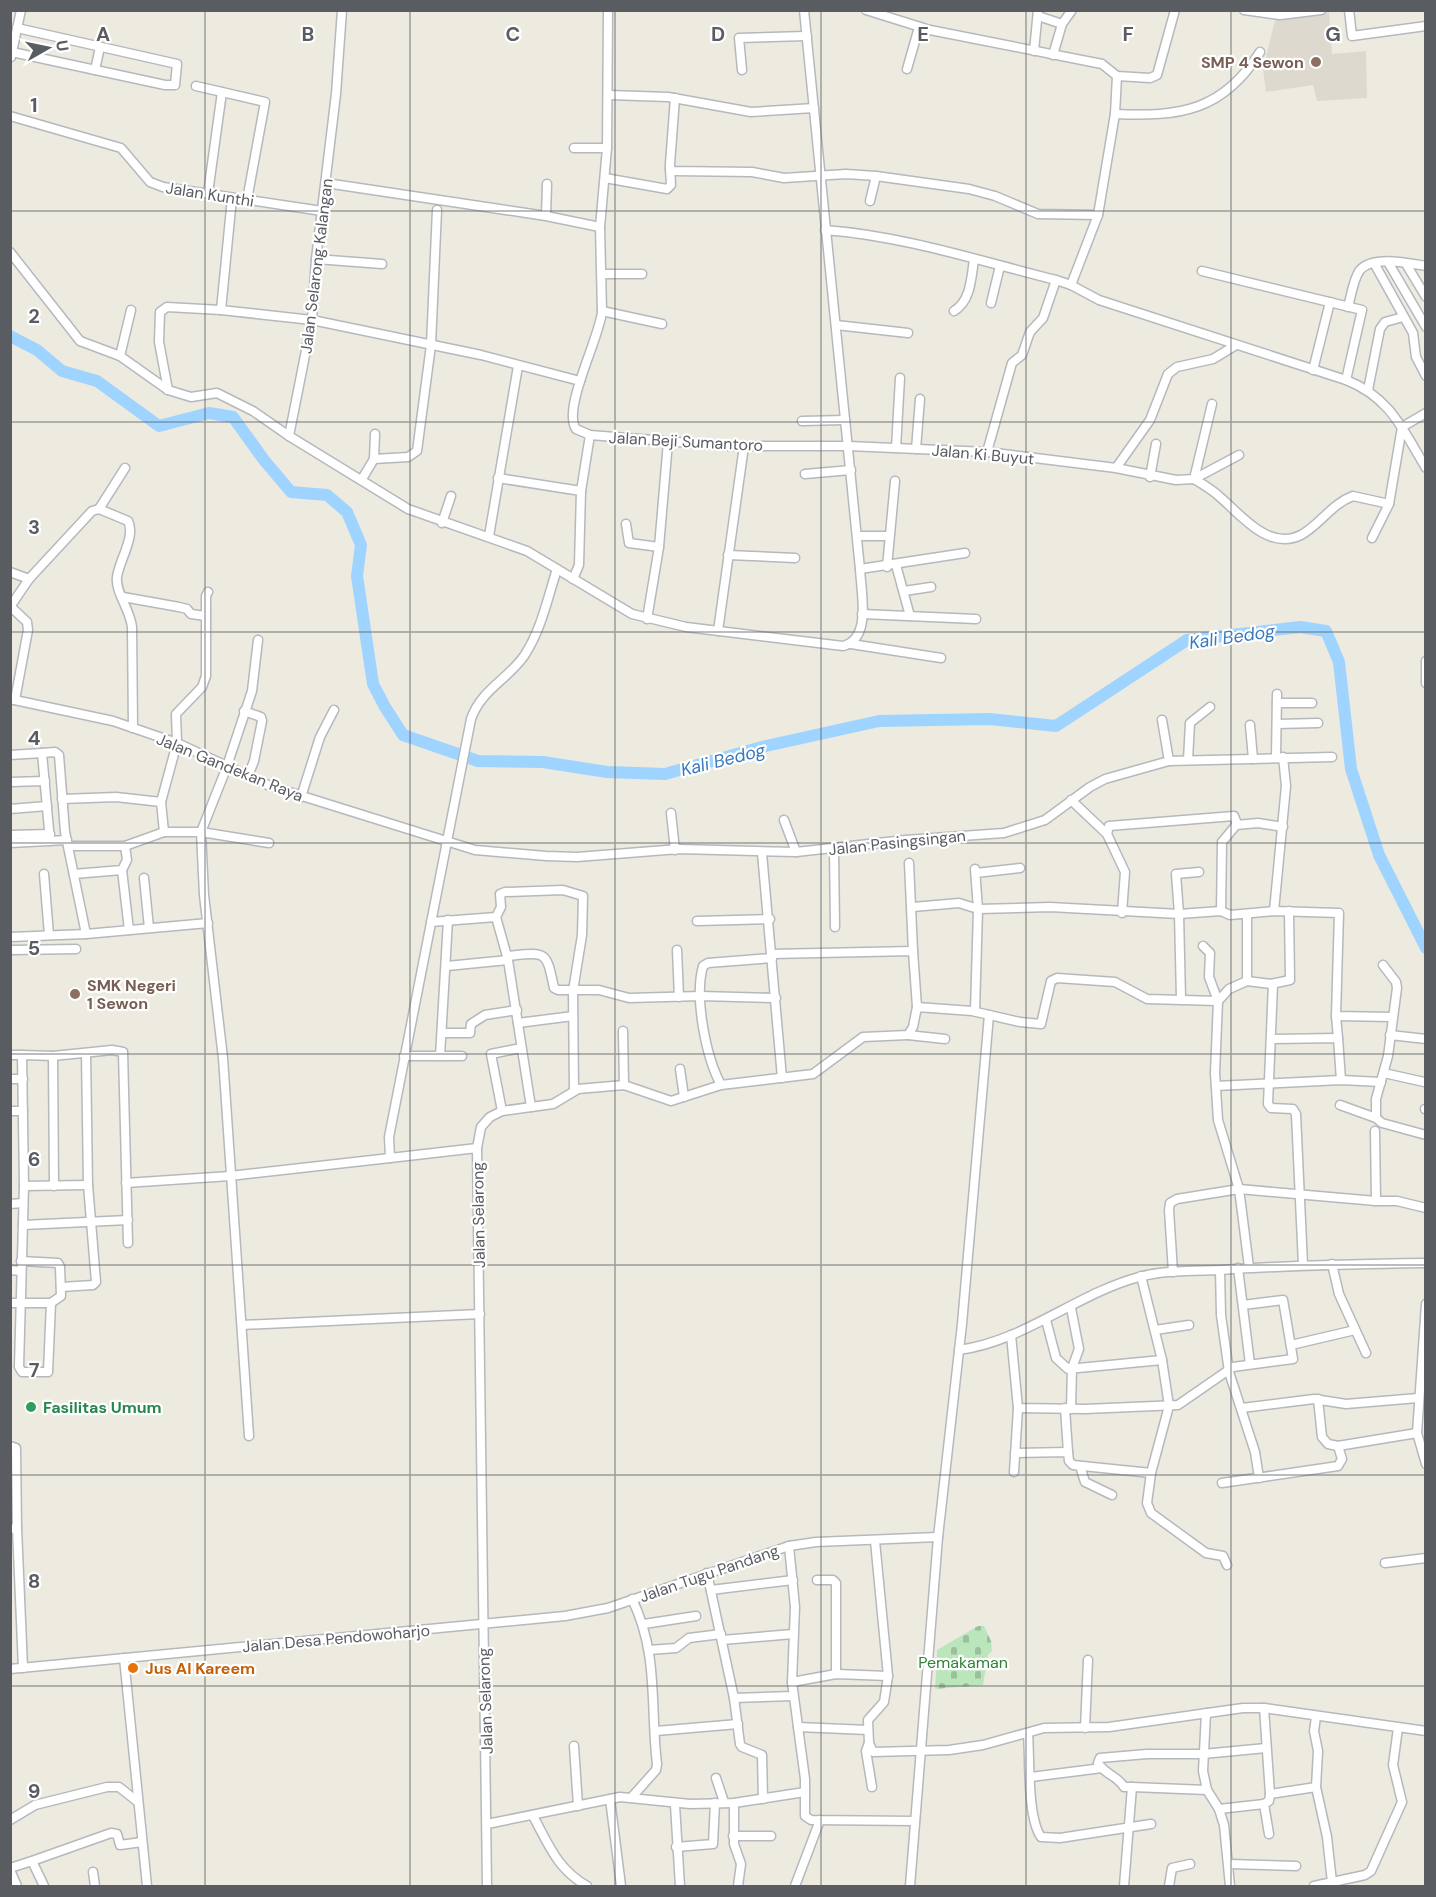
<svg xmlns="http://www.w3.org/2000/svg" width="1436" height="1897" viewBox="0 0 1436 1897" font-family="'DM Sans',sans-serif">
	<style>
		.education { fill: #ddd9cf }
		.cemetery { fill: url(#cemetery-stones) }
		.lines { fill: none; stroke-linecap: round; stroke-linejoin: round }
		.river { stroke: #9ed4ff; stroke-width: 12 }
		.minor-casing { stroke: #b6b8be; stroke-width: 11 }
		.minor { stroke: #fff; stroke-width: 8 }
		.grid { fill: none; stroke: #595d62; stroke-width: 1.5; stroke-opacity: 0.55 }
		.education-dot { fill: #8d6e63; stroke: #fff; stroke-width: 2 }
		.leisure-dot { fill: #2e9e5b; stroke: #fff; stroke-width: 2 }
		.food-dot { fill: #e8710a; stroke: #fff; stroke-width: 2 }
		.labels { text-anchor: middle; stroke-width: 4.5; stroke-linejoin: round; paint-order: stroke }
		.education-label { font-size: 16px; font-weight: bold; fill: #785e54; stroke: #fff; text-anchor: end }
		.street-label { font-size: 16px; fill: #595d62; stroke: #fff }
		.leisure-label { font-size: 16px; font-weight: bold; fill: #27864d; stroke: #fff; text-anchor: start }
		.park-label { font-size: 16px; fill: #308235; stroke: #fff }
		.food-label { font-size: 16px; font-weight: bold; fill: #c56008; stroke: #fff; text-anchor: start }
		.water-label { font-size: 18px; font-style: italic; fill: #3a79bd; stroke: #fff }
		.grid-label { font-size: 20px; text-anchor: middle; font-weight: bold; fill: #595d62; stroke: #fff; stroke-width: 4.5; stroke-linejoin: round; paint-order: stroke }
	</style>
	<defs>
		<pattern id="cemetery-stones" width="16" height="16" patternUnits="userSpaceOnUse" patternTransform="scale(1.5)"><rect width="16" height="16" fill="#bbe6bb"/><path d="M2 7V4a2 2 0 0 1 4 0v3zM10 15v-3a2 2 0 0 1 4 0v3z" fill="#9bbe9b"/></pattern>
	</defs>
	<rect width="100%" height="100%" fill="#edeae0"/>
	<path class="education" d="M1329,12L1332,54L1366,51L1367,98L1317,101L1313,85L1266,92L1263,69L1276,16Z"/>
	<path class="cemetery" d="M978,1626H984L991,1641L992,1651L988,1655L983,1685L935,1689L937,1650Z"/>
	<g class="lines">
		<path class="river" d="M10,336L37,350L62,371L97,381L159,426L209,413L233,417L264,460L291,492L327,495L347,512L361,545L357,576L373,684L385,707L403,735L478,761L543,762L607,772L665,774L766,746L879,721L990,719L1056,726L1187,640L1300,627L1326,631L1339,662L1351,769L1379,855L1426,948"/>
		<g class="minor-casing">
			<g id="minor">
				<path d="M342,10L336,94L316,259L312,320L289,436L408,509L527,551L632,614L686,627L843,646C872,639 861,592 860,569L804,10"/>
				<path d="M608,10L607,148L600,227L602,312C599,339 562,409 576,429L590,435L729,446H848L987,452L1116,468L1176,480L1194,479L1239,455"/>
				<path d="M866,10L930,30L1102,64L1117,76L1115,114L1098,215L1071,285"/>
				<path d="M1244,10L1280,15L1321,10"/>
				<path d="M1349,10L1352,36L1426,26"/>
				<path d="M1038,16L1062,24"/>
				<path d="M1034,51L1038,10"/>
				<path d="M12,52L165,85H175L177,64L17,28"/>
				<path d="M1053,55L1062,24L1072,10"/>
				<path d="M11,57L21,10"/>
				<path d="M907,69L919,27"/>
				<path d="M95,70L100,47"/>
				<path d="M742,70L739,38L807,36"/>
				<path d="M1117,76L1150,78L1157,75L1175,10"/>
				<path d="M196,86L265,102L247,200"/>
				<path d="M609,95L668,97L751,112L814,108"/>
				<path d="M675,98L670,164V169L674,171L752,172L784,178L846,174L876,176L969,189L995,196L1038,214L1098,215"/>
				<path d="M1115,114C1180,117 1223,111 1260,52"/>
				<path d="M10,116L121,148L150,182L163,187L322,211"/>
				<path d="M574,148H607"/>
				<path d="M605,178L667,189L671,185L670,169"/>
				<path d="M326,183L546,216L600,227"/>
				<path d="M208,193L222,92"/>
				<path d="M232,198L221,310L312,320L481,355L580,381"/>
				<path d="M870,201L876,176"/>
				<path d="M546,216L547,184"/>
				<path d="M825,230C904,236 980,261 1056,280L1071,285L1099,300L1346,380C1390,397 1403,430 1426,468"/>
				<path d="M10,252L80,341L120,356L168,390L191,397L217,393L253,411L289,436"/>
				<path d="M316,259L382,264"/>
				<path d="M1388,262L1426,327"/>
				<path d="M1374,263L1413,333L1416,357L1426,376"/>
				<path d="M1406,264L1426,297"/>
				<path d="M1202,271L1362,310L1346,380"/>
				<path d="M602,274H642"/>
				<path d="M991,303L1000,266"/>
				<path d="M1348,307C1351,297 1353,279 1360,270C1373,255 1408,263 1426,266"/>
				<path d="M602,311L662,324"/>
				<path d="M954,311C971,301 971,278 974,260"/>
				<path d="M836,325L908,333"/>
				<path d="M120,356L131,310"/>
				<path d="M1313,370L1330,302"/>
				<path d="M168,390L159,342L160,312L167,307L221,310"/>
				<path d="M1368,390L1380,329L1385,322L1403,317"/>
				<path d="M802,421L845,420"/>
				<path d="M896,448L900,378"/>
				<path d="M916,449L920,399"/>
				<path d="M987,452L1012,363L1022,355L1030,332L1043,318L1056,280"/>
				<path d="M374,459L408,457L417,451L431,345L437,210"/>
				<path d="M1116,468L1150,420L1168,374L1177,367L1213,359L1236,345"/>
				<path d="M805,474L851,470"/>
				<path d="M1150,477L1156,444"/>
				<path d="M498,478L581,491L579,565L573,579"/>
				<path d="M362,479L374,459L375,434"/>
				<path d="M1194,479C1204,485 1213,490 1221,498C1242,516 1269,551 1301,535C1321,524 1331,504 1353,496L1389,504"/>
				<path d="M1194,479L1212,404"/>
				<path d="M581,491L590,435"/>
				<path d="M99,509L125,468"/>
				<path d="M442,523L451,496"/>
				<path d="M626,524L629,543L659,547"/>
				<path d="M489,536L518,366"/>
				<path d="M858,536H889"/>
				<path d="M1372,538L1389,504L1402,427L1426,413"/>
				<path d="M728,555L795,558"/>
				<path d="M896,565L910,616"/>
				<path d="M887,567L895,481"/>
				<path d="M860,569L965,553"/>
				<path d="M10,572L29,579"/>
				<path d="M904,591L931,587"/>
				<path d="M123,597L179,607L187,609L191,614L206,616"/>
				<path d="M10,607L29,579L92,511L99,509L128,521C136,536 119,561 117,577C115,592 130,609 132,627L133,728"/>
				<path d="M11,607L27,622L28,630L15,700"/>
				<path d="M862,614L976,619"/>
				<path d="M647,619L659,547L668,442"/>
				<path d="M718,631L744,446"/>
				<path d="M851,644L941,658"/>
				<path d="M1426,661V683"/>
				<path d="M10,699L113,721L177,743L270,786L475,850L546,856L577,857L679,849L796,852L905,840L1004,833L1045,820L1090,787L1105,779L1169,761L1332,757"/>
				<path d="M1277,703H1312"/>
				<path d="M244,711L261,717L262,721L254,761L248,776"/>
				<path d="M1162,720L1169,761"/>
				<path d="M1277,724L1318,723"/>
				<path d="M1250,725L1253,759"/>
				<path d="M42,753L55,752L59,755L65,832L86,934"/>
				<path d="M10,755L42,753L50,841"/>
				<path d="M1276,758L1277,694"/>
				<path d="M1188,760L1190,723L1210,707"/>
				<path d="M10,782L45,781"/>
				<path d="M301,797L320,737L334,710"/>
				<path d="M62,799L116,797L161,802L164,832H201L269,843"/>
				<path d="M1071,800L1107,834"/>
				<path d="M161,802L177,743L176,714L202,687L206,676V596L208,592"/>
				<path d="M10,809L47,806"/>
				<path d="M671,813L675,850"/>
				<path d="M784,820L796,852"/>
				<path d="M1236,825L1258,823L1283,827"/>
				<path d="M10,835L50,834"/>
				<path d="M10,843L67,840"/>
				<path d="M68,846H125L127,860L122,870L74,874"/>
				<path d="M125,846L164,832"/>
				<path d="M834,849L835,927"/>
				<path d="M762,853L782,1078"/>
				<path d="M909,863L913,951"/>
				<path d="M122,870L129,930"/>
				<path d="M1199,872L1176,874L1179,914L1221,911L1230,915L1274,911L1339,913L1336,1016L1392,1017"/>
				<path d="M976,873L1020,868"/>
				<path d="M44,874L49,935"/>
				<path d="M144,878L149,928"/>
				<path d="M913,907L959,903L978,909L1050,907L1179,914L1181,999"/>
				<path d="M1274,911L1286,786L1283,757"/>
				<path d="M1122,913L1125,872L1107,834L1109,826L1234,816L1237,824L1222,842L1221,911"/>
				<path d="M496,917L501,907L500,894L505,892L563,890L583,896L582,935L573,991L574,1091"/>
				<path d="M496,917L508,960L531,1107"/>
				<path d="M697,921L770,919"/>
				<path d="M431,922L496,917"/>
				<path d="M10,937L86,934L208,923"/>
				<path d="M1203,946L1210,953L1209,977L1218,1001L1215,1073L1218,1120L1239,1189L1249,1267"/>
				<path d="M13,950L76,949"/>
				<path d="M677,950L679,997"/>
				<path d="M772,954L913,951L917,1007"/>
				<path d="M507,956C547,952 546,950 554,988L558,990H599L629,998L701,996L776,998"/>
				<path d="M1383,965L1396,982L1397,988L1388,1056L1376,1099V1118L1382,1123L1426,1135"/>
				<path d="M447,966L508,960"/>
				<path d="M1247,981L1271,984L1290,980L1289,911"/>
				<path d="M1273,984L1268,1104L1271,1108L1293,1109L1296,1114L1303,1265"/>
				<path d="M1218,1001L1229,989L1247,981V914"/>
				<path d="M975,1011L978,909L975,869"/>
				<path d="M1336,1016L1338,1038"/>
				<path d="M518,1023L573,1016"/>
				<path d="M623,1031L624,1085"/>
				<path d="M442,1033H470L471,1024L485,1015L517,1010"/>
				<path d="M908,1035L945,1039"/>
				<path d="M1390,1035L1426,1039"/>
				<path d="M1272,1039L1338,1038L1341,1080"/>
				<path d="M10,1055H22"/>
				<path d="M53,1056L54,1186"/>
				<path d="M404,1056H462"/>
				<path d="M440,1056L448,920"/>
				<path d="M680,1069L684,1097"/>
				<path d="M1384,1073L1424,1082"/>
				<path d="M10,1079H23"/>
				<path d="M721,1085C706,1057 694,998 703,966L708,963L772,958"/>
				<path d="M1216,1086L1341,1080L1381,1082"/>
				<path d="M1340,1105L1376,1118"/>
				<path d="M1425,1109H1426"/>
				<path d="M10,1111H23"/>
				<path d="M502,1111L491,1054L521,1048"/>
				<path d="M1375,1131L1376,1201"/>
				<path d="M477,1148L481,1127L490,1117L502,1111L553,1104L578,1089L624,1085L671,1101L721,1085L813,1074L863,1037L908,1035L913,1027L917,1007L972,1011L1020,1022L1041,1024L1051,981L1057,978L1115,982L1147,999L1218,1001"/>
				<path d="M126,1183L230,1176L390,1158"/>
				<path d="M24,1186L88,1185"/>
				<path d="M10,1204L23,1203"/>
				<path d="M23,1225L128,1220"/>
				<path d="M1332,1264L1339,1294L1366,1353"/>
				<path d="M1238,1268L1250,1364"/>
				<path d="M10,1270L20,1271"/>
				<path d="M1220,1270L1221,1315L1229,1372L1255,1452L1259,1478"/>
				<path d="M1173,1272L1169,1210L1170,1203L1177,1199L1239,1189L1376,1201H1397L1426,1208"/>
				<path d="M1141,1276L1162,1360L1169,1406L1151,1473L1147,1503L1151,1513L1206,1553L1223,1556L1227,1565"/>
				<path d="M61,1287L93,1285L96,1282L88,1185L86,1053"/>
				<path d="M10,1303H51L61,1296L60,1267L58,1263L21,1261"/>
				<path d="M51,1303L48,1372H22L19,1367L24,1186L22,1055L53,1056L112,1050L123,1052L128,1243"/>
				<path d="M1426,1304L1417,1433L1426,1464"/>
				<path d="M1071,1308L1079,1349L1072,1368L1071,1409"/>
				<path d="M1046,1320L1056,1358L1068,1369L1162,1360"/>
				<path d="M242,1325L480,1314"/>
				<path d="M1155,1330L1189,1325"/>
				<path d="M1011,1335L1018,1408L1085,1409L1178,1405L1233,1367L1293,1359L1283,1300L1243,1305"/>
				<path d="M1291,1345L1355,1330"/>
				<path d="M959,1350C1025,1341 1076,1294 1139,1277C1165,1270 1194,1271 1221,1270C1289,1265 1357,1264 1426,1263"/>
				<path d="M1318,1399L1322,1437L1328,1444L1338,1446L1417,1433"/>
				<path d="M1065,1408L1068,1452"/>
				<path d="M1242,1408L1314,1399L1346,1404L1418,1398"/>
				<path d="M249,1436L223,1058L204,895L201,832L226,769L252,691L258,640"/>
				<path d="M10,1446L16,1448L17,1528"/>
				<path d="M1015,1453L1068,1452L1069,1461L1073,1465L1151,1473"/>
				<path d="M1080,1466L1085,1482L1112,1495"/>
				<path d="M1014,1472L1018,1408"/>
				<path d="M1222,1483L1338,1466L1342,1459L1338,1446"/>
				<path d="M10,1529L17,1528L23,1668"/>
				<path d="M875,1541L888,1676L884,1702L868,1720L869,1743L873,1752L949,1750L983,1745L1044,1728L1109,1727L1243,1708H1264L1426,1731"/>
				<path d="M789,1546L795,1607L792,1682L805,1779V1816L811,1820L915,1821"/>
				<path d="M1385,1563L1426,1558"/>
				<path d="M707,1573L734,1698L740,1744L742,1747L762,1755L763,1799"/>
				<path d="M817,1580H833L836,1583V1674"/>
				<path d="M711,1590L793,1580"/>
				<path d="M644,1624L696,1616"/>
				<path d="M722,1640L793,1634"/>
				<path d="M649,1650L676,1648L689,1638L721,1634"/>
				<path d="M124,1658L147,1886"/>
				<path d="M10,1669L565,1616L608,1608L789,1546L816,1542L938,1537"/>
				<path d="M792,1682L836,1674L888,1676"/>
				<path d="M734,1698L793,1696"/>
				<path d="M1264,1708L1270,1794L1316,1787"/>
				<path d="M1206,1713L1203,1771L1207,1790L1219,1809L1224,1825L1230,1886"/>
				<path d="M1316,1717L1314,1731L1318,1751L1316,1787L1327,1837L1332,1882"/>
				<path d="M798,1727L868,1730"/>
				<path d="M1085,1728L1088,1660"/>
				<path d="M656,1731L738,1724"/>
				<path d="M1028,1733C1030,1758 1027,1817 1041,1837L1060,1838L1151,1824"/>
				<path d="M869,1743L866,1751L872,1787"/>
				<path d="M574,1746L578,1806"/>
				<path d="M1031,1777L1102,1768"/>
				<path d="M716,1778L724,1802"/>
				<path d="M1132,1787L1207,1790"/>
				<path d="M631,1798L656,1770L657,1764C650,1706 659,1654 632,1599"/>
				<path d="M610,1799L621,1886"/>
				<path d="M734,1803V1844L741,1864L738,1886"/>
				<path d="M1264,1804L1269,1834"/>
				<path d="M675,1805L680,1886"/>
				<path d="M1219,1809L1264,1804L1269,1801L1270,1794"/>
				<path d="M533,1816C549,1845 557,1869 587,1886"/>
				<path d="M10,1820L35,1805L107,1787H119L138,1802"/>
				<path d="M487,1824L620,1797L690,1804L734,1803L805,1792"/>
				<path d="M733,1836H771"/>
				<path d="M676,1847L713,1844L715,1803"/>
				<path d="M32,1861L111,1833L117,1834L120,1845L142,1842"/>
				<path d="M1229,1864L1296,1866"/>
				<path d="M10,1868L32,1861L44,1886"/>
				<path d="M10,1870L17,1886"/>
				<path d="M93,1872L95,1886"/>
				<path d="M487,1886L477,1148L390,1158L389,1137L471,719C481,690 507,680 524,656C541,631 548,597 557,569"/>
				<path d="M795,1886L820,1820"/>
				<path d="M910,1886L938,1537L962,1324L989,1015"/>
				<path d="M1124,1886L1132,1787H1124C1117,1775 1104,1774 1098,1763L1100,1758L1147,1754H1203L1266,1748"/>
				<path d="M1169,1886L1172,1868L1190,1864"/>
				<path d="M1314,1886L1365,1875L1371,1871L1402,1802L1393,1765L1398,1728"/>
			</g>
		</g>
		<use href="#minor" class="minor"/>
	</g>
	<path class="grid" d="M205,10V1886M410,10V1886M615,10V1886M821,10V1886M1026,10V1886M1231,10V1886M10,211H1426M10,422H1426M10,632H1426M10,843H1426M10,1054H1426M10,1265H1426M10,1475H1426M10,1686H1426"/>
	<g class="education-dot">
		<circle cx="1316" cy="62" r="6"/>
		<circle cx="75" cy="994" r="6"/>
	</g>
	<circle class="leisure-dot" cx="31" cy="1407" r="6"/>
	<circle class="food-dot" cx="133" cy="1668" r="6"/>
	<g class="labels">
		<g class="education-label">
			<text x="1304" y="68">SMP 4 Sewon</text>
			<text x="87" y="991" text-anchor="start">SMK Negeri<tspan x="87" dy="18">1 Sewon</tspan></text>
		</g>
		<g class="street-label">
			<text transform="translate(210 194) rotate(9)" y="6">Jalan Kunthi</text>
			<text transform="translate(316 266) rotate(-83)" y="6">Jalan Selarong Kalangan</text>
			<text transform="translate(686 441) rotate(3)" y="6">Jalan Beji Sumantoro</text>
			<text transform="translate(983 454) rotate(5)" y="6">Jalan Ki Buyut</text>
			<text transform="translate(230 767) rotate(22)" y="6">Jalan Gandekan Raya</text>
			<text transform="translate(897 842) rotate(-6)" y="6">Jalan Pasingsingan</text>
			<text transform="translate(478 1215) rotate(-91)" y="6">Jalan Selarong</text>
			<text transform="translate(709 1573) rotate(-19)" y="6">Jalan Tugu Pandang</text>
			<text transform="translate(336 1638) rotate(-5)" y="6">Jalan Desa Pendowoharjo</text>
			<text transform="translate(485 1701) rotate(-92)" y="6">Jalan Selarong</text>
		</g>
		<g class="leisure-label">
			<text x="43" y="1413">Fasilitas Umum</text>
		</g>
		<g class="park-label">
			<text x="963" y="1668">Pemakaman</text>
		</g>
		<g class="food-label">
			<text x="145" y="1674">Jus Al Kareem</text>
		</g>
		<g class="water-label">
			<text transform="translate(1232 637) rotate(-8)" y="6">Kali Bedog</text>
			<text transform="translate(723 760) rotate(-14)" y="6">Kali Bedog</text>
		</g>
	</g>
	<g class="grid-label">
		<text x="103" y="41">A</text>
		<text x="308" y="41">B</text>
		<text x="513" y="41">C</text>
		<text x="718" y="41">D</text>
		<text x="923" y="41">E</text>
		<text x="1128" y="41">F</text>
		<text x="1333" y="41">G</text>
		<text x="34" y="112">1</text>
		<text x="34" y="323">2</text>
		<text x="34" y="534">3</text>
		<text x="34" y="745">4</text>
		<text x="34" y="955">5</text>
		<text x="34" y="1166">6</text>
		<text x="34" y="1377">7</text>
		<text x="34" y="1588">8</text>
		<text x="34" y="1798">9</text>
	</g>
	<rect width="1436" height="1897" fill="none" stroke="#595d62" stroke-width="24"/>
	<g transform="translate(48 48) rotate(81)" stroke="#ffffff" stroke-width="4.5" paint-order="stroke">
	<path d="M0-4.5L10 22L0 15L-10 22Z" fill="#595d62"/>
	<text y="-9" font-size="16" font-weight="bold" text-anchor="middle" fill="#595d62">U</text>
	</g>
</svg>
